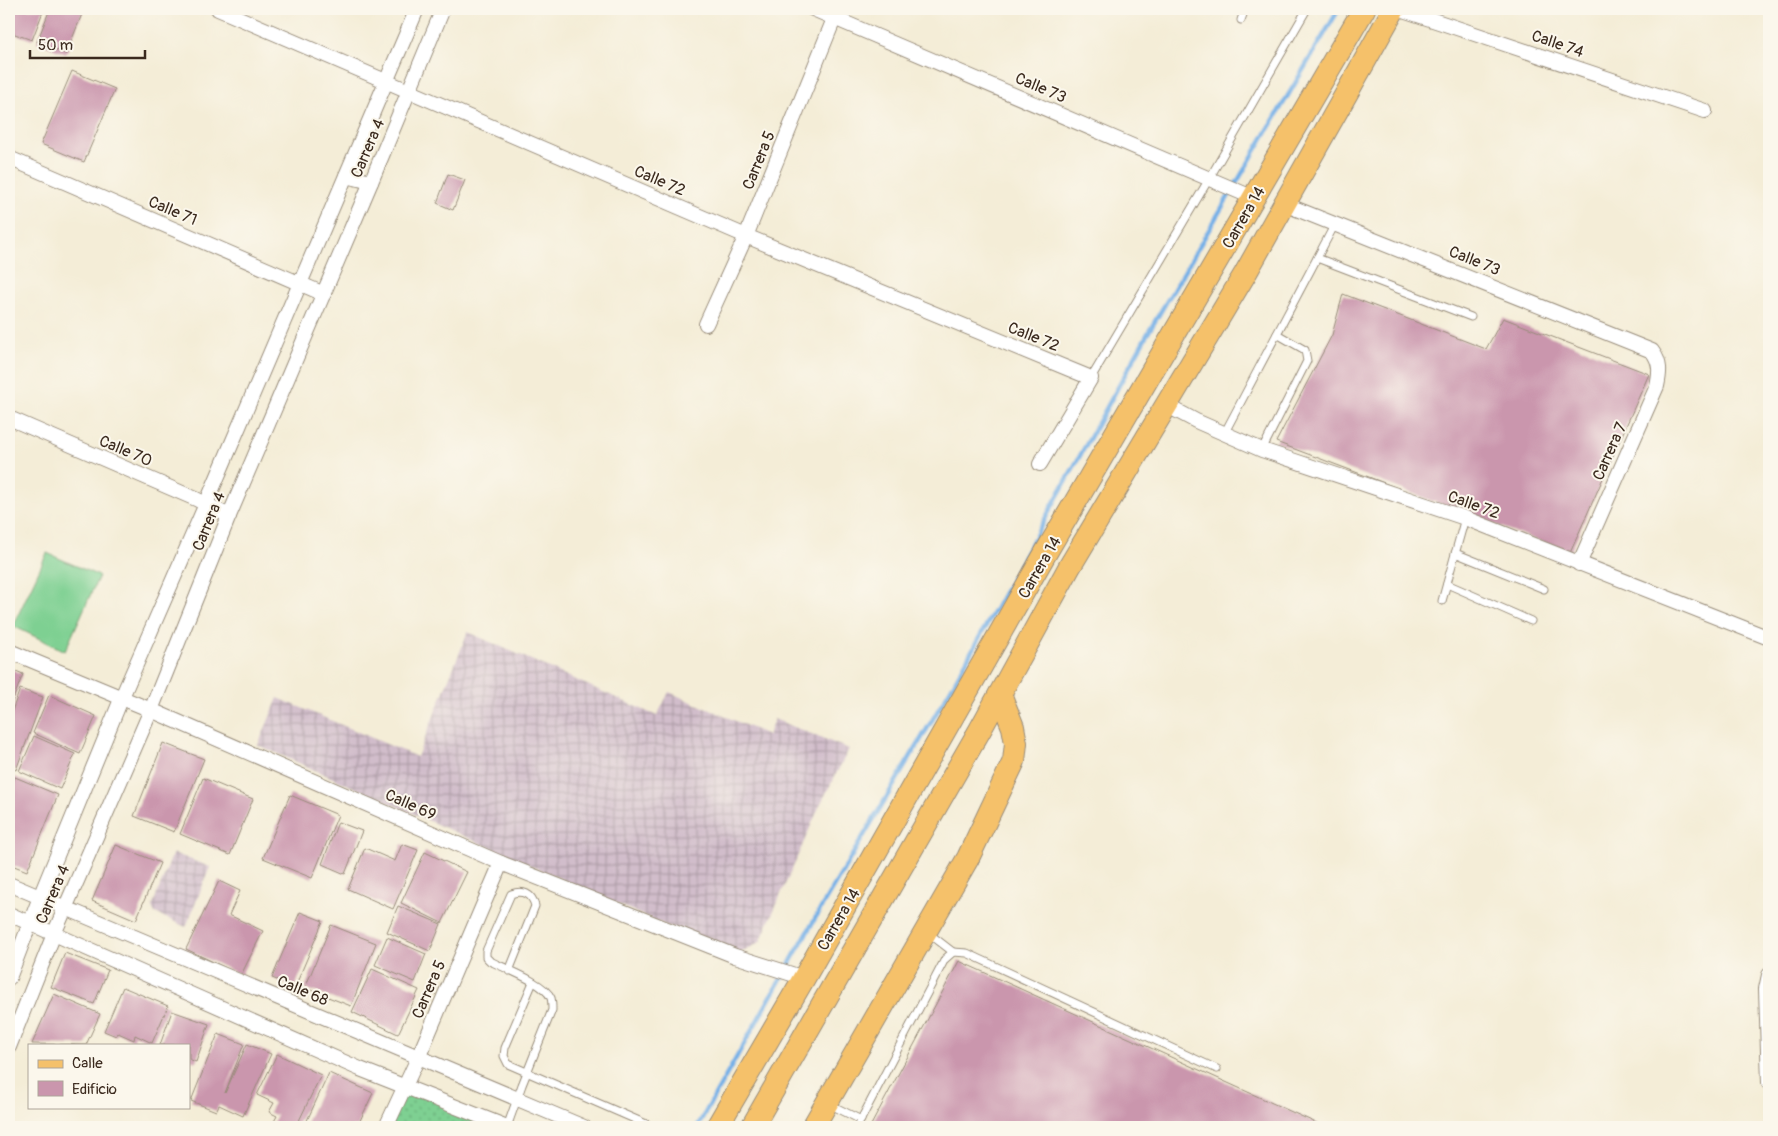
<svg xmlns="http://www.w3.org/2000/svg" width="1778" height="1136" viewBox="0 0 1778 1136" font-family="Pangolin,sans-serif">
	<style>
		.industrial { fill: url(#industrial-grid) }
		.grass { fill: #7ed092; stroke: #5c7d58 }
		.park { fill: url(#park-dots); stroke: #5c7d58 }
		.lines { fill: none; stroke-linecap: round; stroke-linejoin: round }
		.stream { stroke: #77b1e7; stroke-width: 4.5 }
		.building { fill: #ca96ad }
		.lane-casing { stroke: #988c7a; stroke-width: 9 }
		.street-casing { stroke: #988c7a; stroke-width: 16 }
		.primary-casing { stroke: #988c7a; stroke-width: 24 }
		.lane { stroke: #fff; stroke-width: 7 }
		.street { stroke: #fff; stroke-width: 14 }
		.primary { stroke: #f5c16b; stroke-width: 22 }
		.labels { text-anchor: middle; stroke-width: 4; stroke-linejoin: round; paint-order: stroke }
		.street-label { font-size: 16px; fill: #3b2a1e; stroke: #fbf7ec }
	</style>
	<defs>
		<pattern id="industrial-grid" width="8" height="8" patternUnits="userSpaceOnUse" patternTransform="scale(1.25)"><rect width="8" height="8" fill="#d1bdcb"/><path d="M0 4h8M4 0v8" fill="none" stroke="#ab9aa4"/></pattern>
		<pattern id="park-dots" width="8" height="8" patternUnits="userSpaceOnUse" patternTransform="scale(1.25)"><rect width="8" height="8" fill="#7ed092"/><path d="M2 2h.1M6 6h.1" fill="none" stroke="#68a977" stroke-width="1.8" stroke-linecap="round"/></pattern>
	</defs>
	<rect width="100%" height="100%" fill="#fbf7ec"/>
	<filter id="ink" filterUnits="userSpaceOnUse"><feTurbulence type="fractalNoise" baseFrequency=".02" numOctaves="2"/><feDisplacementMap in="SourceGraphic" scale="10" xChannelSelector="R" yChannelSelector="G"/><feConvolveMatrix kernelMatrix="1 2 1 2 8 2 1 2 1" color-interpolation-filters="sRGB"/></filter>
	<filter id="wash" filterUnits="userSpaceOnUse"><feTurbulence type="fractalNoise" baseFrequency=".0096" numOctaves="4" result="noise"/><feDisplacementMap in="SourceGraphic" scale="20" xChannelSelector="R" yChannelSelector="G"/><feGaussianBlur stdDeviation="1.12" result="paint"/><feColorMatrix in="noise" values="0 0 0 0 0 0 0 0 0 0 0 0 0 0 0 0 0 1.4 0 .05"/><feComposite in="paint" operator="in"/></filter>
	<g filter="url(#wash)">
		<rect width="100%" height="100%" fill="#f4edd7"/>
		<g class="industrial">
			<path d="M468,632L657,716L669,692L768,735L774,719L849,749L820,805L760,942L735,956L258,745L278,698L417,757Z"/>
			<path d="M173,853L210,867L186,927L155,913L152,907Z"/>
		</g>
		<path class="grass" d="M47,553L99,576L65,651L13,626Z"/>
		<path class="park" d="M404,1087L507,1127H386Z"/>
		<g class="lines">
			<path class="stream" d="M697,1127L825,901L953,685L1148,333L1339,9"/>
		</g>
		<g id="blocks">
			<g class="building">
				<path d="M13,9H44L32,40L9,32V19Z"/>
				<path d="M50,9H84L66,54L37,42Z"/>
				<path d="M72,71L115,89L84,162L41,144Z"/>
				<path d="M448,174L465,180L453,210L437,203Z"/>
				<path d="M1343,294L1486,349L1503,318L1649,374L1570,553L1276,442L1332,335Z"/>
				<path d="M9,668L23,674L9,710Z"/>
				<path d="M20,689L43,697L16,770L9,767V719Z"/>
				<path d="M49,695L96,716L80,754L33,733Z"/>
				<path d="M34,736L75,754L60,789L19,771Z"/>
				<path d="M163,743L204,759L174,832L134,816Z"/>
				<path d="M15,777L58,795L27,871L9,864V793Z"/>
				<path d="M203,778L253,799L230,855L180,834Z"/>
				<path d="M290,795L338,815L312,878L263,858Z"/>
				<path d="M338,822L362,831L345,874L322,864Z"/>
				<path d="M402,844L418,850L393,909L348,889L365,848L395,861Z"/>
				<path d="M116,845L160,863L136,920L92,901Z"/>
				<path d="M425,852L467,872L442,923L401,903Z"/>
				<path d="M219,881L240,891L229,915L263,931L241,975L186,949Z"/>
				<path d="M398,906L441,924L430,951L387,932Z"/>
				<path d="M300,912L323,921L295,987L272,978Z"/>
				<path d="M331,925L376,943L351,1006L305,988Z"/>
				<path d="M387,937L426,954L415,982L375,965Z"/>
				<path d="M65,953L108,970L94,1004L51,987Z"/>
				<path d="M959,961L1325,1127H870Z"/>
				<path d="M372,969L419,990L398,1034L352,1012Z"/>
				<path d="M123,987L168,1006L152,1043L135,1035L134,1040L118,1033L116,1036L104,1031Z"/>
				<path d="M54,994L100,1014L86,1045L32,1044Z"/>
				<path d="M172,1011L209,1024L196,1062L189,1059V1045H160Z"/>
				<path d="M218,1034L244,1044L225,1093L247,1044L271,1054L243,1116L219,1105L216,1111L191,1101Z"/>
				<path d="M277,1054L321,1075L296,1127H271L277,1116L269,1112L274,1103L257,1095Z"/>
				<path d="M329,1073L373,1093L357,1127H304Z"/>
			</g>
		</g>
	</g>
	<g filter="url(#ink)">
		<use href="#blocks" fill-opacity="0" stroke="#988c7a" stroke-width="1"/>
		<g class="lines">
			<g class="lane-casing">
				<g id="lane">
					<path d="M1241,20L1245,9"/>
					<path d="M1317,258L1471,317"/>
					<path d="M1091,378L1209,179L1307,9"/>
					<path d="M1224,434L1335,224"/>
					<path d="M1262,450L1307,361L1305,350L1277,334"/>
					<path d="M1455,553L1544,589"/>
					<path d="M1447,584L1531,621"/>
					<path d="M1442,601L1465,518"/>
					<path d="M927,932L953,952"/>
					<path d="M533,982L505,1048L504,1056L508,1064L653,1127"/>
					<path d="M829,1104L861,1120"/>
					<path d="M507,1127L522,1085L552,1010C552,1006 552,1001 551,998C545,983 504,968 490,961L486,957V951L511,894C523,890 532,893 535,906L509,971"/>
					<path d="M857,1127L945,959L953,952L967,953L1217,1069"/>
				</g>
			</g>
			<g class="street-casing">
				<g id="street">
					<path d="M218,9L746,236L1091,378L1040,464"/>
					<path d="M813,9L1254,198"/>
					<path d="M1400,9L1705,111"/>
					<path d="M9,158L324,294"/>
					<path d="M346,176L371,182"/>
					<path d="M1284,204L1652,351C1661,363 1660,372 1657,386L1579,564"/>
					<path d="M706,324L746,236L838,9"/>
					<path d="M1166,405L1196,421L1262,450L1465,518L1769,638"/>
					<path d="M9,418L196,499L229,516"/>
					<path d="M9,651L151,710L501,863L735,956L804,978"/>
					<path d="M9,884L584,1127"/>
					<path d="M9,914L360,1069L507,1127"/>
					<path d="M1769,975L1766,989L1769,1083"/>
					<path d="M9,978L40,897L122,697L206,504L417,9"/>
					<path d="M9,1047L54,934L151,710L229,516L371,182L443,9"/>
					<path d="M386,1127L418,1058L501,863"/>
				</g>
			</g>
			<g class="primary-casing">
				<g id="primary">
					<path d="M717,1127L804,978L1045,554L1364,9"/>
					<path d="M752,1127L980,730L1070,566L1245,274L1394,9"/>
					<path d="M813,1127L968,858L1014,761L1016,743L1013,727L1000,694"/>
				</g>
			</g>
			<use href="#lane" class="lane"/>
			<use href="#street" class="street"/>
			<use href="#primary" class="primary"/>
		</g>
	</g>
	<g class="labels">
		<g class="street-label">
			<text transform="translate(1558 43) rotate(19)" y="6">Calle 74</text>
			<text transform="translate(1041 87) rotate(23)" y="6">Calle 73</text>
			<text transform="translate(367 148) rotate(-67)" y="6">Carrera 4</text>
			<text transform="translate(758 160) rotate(-68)" y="6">Carrera 5</text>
			<text transform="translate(660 180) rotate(23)" y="6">Calle 72</text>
			<text transform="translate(173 210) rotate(23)" y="6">Calle 71</text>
			<text transform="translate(1243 217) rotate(-60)" y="6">Carrera 14</text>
			<text transform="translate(1475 260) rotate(22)" y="6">Calle 73</text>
			<text transform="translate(1034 336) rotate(22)" y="6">Calle 72</text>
			<text transform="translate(126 450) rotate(23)" y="6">Calle 70</text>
			<text transform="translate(1609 451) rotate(-66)" y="6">Carrera 7</text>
			<text transform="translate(1474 504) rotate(20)" y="6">Calle 72</text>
			<text transform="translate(208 521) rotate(-68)" y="6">Carrera 4</text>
			<text transform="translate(1039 567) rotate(-60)" y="6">Carrera 14</text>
			<text transform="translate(411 804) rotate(24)" y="6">Calle 69</text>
			<text transform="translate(52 894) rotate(-67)" y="6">Carrera 4</text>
			<text transform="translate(838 919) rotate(-60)" y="6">Carrera 14</text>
			<text transform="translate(428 989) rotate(-67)" y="6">Carrera 5</text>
			<text transform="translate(303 990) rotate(23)" y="6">Calle 68</text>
		</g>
	</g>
	<rect width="1778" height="1136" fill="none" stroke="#fbf7ec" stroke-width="30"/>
	<rect x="28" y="1044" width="162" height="65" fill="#fbf7ec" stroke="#aea59a"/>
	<rect x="38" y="1060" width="25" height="8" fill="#f5c16b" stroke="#aea59a"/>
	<text x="72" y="1068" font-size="15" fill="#3b2a1e">Calle</text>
	<rect x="38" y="1081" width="25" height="15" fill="#ca96ad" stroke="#aea59a"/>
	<text x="72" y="1094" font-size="15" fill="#3b2a1e">Edificio</text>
	<path d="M30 50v8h115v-8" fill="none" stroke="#3b2a1e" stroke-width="2.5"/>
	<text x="38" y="50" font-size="15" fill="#3b2a1e" stroke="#fbf7ec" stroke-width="4" paint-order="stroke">50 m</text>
</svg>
